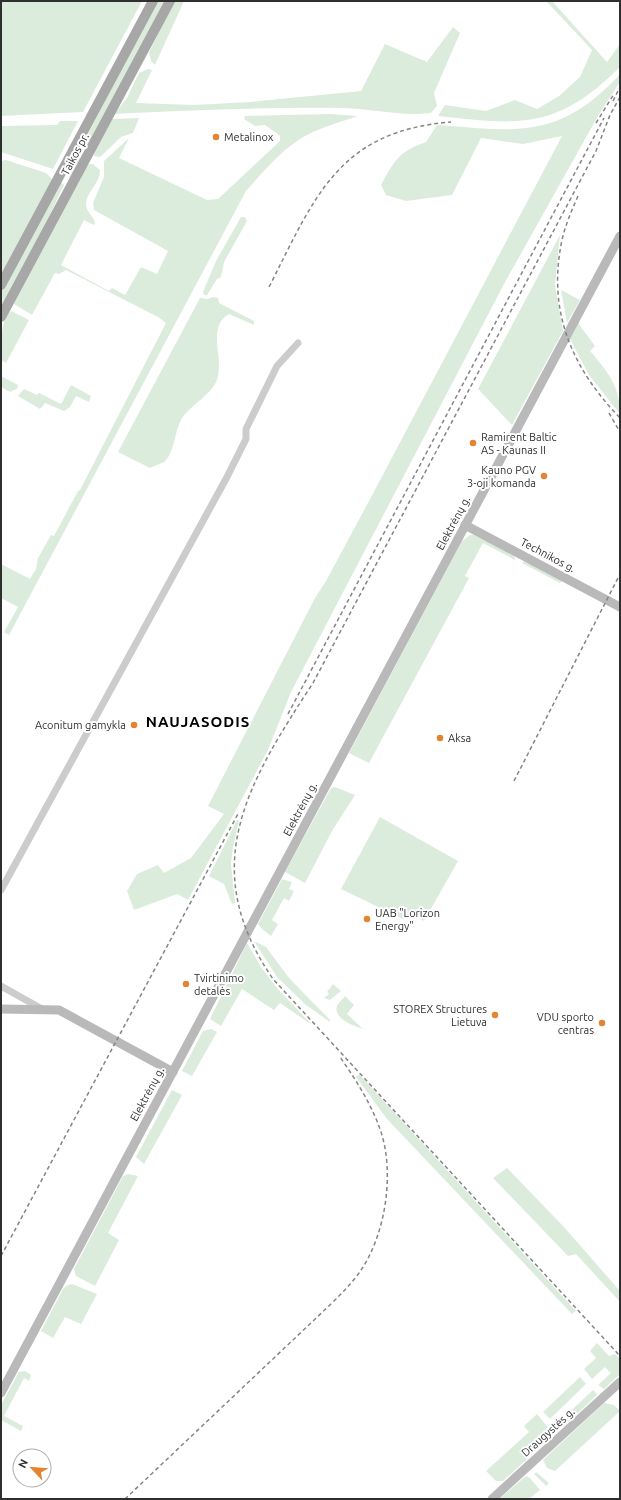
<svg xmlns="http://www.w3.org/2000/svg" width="621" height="1500" viewBox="0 0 621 1500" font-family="Ubuntu,sans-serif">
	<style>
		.green { fill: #dcecdc }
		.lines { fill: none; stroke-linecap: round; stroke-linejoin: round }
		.street { stroke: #ccc; stroke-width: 7 }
		.secondary { stroke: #b9b9b9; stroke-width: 9 }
		.primary { stroke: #a7a7a7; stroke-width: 10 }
		.rail { stroke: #848484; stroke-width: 1.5; stroke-dasharray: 4 3; stroke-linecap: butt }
		.poi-dot { fill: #e48332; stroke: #fff; stroke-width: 1.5 }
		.labels { text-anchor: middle; stroke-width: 4; stroke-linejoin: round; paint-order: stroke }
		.poi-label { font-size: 11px; fill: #2f2f2f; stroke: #fff; text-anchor: start }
		.street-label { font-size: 11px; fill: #2f2f2f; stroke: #fff }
		.district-label { font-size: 15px; font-weight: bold; letter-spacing: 1px; fill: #000; stroke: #fff }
	</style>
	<rect width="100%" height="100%" fill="#fff"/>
	<g class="green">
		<path d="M1,1H142L83,112L1,116Z"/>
		<path d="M156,1H166L86,149H84L83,144Z"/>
		<path d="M173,1H184L155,65L151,61L149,53Z"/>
		<path d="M546,1H552L607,62L620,44V67L618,69C556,130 519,125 438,116L445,105L486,111L515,100L537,109L559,96L580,77L592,50Z"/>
		<path d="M453,27L460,33L434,93L437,106L431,113C401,117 370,108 340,108C265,107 189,110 114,114L127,98L139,73L148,69L152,70L136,103L194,105L250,102L361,91L385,44L427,62Z"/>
		<path d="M620,74V82L598,116L504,284L291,692L268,750L188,900L177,894L134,910L127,891L137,874L158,865L164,873L191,858L224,814L208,806L315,598L326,581L369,501L562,136L523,144L481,138L452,195L406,201L386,195L381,185C394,161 399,151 426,142L437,125C472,127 512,134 547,124C576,116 601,95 620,74Z"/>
		<path d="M329,114L358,116C340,122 322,127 305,136C282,149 264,171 246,191L9,635L4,632L18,607L1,598V564L30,579L36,569L38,558L51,535L54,536L78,491L80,490L166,323L158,317L66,270L59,274L55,273L32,315L14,304V300L85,168L88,164H93L100,170C101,182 86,192 86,204C86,212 94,216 95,223L94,225L84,220L61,265L109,291L112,288L125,295L141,267L157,274L168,251L94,210L93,203L104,177V161L129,138L119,158L207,200L218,199L280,141V136L265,125L255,126L244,119L245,116Z"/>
		<path d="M139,118L133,133L121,137L100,157L94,156V152L112,119Z"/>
		<path d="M60,121H78L53,169L1,152V126L57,125Z"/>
		<path d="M76,153L81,159L71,178L65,173Z"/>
		<path d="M6,160L46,173L53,180L3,273L1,272V161Z"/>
		<path d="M61,182L64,185L35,246L1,310V292Z"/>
		<path d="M241,217H245L247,221L224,262L221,277L217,279L207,295H204L203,292L216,261Z"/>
		<path d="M560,235L555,285L563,331L512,425L478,389Z"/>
		<path d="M561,290L580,300L567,323Z"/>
		<path d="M213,297L218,298L219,303L254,321V325L229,314C207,326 223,356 218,376C214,395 190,404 181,420C175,430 174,455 164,462C159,464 154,466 150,468L118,452L200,298L208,299Z"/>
		<path d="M11,311L29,320L6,363L1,360C1,346 0,319 11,311Z"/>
		<path d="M578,323L595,346L590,351C608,372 620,386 620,414L589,375L570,339Z"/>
		<path d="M1,376L18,385L17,389L10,392L1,387Z"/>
		<path d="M71,385L91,396L89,402L76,396L70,407L64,411L45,403L40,409L18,396L24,389L37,395L39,393L61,404Z"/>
		<path d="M470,535H474L514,555L515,560L483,543L465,576L469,578L369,763L349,753L462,541Z"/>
		<path d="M525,561L562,581L560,583L522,563Z"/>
		<path d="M335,787L355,795L332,831L305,883L285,872L331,788Z"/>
		<path d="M380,817L458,861L424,921L413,915L409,919H403L341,889Z"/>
		<path d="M237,820H239L233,847L231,864L235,903L232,904L224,884L209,876Z"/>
		<path d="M282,879L292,882L289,889L294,891L289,901L284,898L272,920L278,924L271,936L262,929L258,924Z"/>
		<path d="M254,941L266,947L289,978L330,1020V1022L306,1005L277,977Z"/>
		<path d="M247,943L261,967L277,988L312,1025L280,1003L274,1010L242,989L221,1026L210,1019Z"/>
		<path d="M333,984L341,991L330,1000L324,998L329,994L327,992Z"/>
		<path d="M345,996L354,1005L347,1014L363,1029C354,1026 333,1019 337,1006C338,1003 343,999 345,996Z"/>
		<path d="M211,1029L217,1032L192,1076L182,1071L203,1031Z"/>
		<path d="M359,1074L576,1311L572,1314L387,1119L356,1077Z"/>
		<path d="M172,1090L182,1095L144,1164L136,1157Z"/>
		<path d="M507,1168L564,1227L620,1291V1302L576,1254L568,1256L493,1178Z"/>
		<path d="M128,1174L138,1176L108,1233L119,1240L95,1286L76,1276L74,1269L123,1176Z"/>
		<path d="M72,1284L97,1294L81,1324L65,1317L53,1338L41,1331L63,1289L68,1285Z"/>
		<path d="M597,1343L609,1356L615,1354L620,1359V1374L604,1389L598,1385L611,1373L605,1367L592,1379L584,1369L596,1358L590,1351Z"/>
		<path d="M25,1371L31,1375L29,1381L24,1378L4,1416L23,1426L21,1431L1,1420V1405L19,1372Z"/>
		<path d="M580,1377L586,1384L550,1419L543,1412Z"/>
		<path d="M593,1390L597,1394L596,1396L563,1427L557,1428L556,1425Z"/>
		<path d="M604,1403L614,1405L620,1411L555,1471L547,1468L543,1460Z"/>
		<path d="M537,1414L550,1430L551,1437L503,1481H496L486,1471L529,1432L524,1426Z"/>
		<path d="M536,1472L549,1483L546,1486L534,1474Z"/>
		<path d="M526,1476L530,1478L540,1490L529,1499H499Z"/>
	</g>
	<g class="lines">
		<g class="street">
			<path d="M1,890L227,477L246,439V429L277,366L298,343"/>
			<path d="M1,986L42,1009"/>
		</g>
		<g class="secondary">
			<path d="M465,525L620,607"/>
			<path d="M1,1009L59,1010L173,1072"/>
			<path d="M1,1393L620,236"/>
			<path d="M492,1499L620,1382"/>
		</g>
		<g class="primary">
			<path d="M1,285L153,1"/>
			<path d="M1,317L170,1"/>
		</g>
		<g class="rail">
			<path d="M620,97L610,115L596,151L313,683C247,784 196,867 273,979L620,1356"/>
			<path d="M613,101L620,87"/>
			<path d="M596,123L614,94"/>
			<path d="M578,196C571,212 564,228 561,245C548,314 573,369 620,418"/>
			<path d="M269,287C315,197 338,131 451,122"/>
			<path d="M609,413L620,432"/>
			<path d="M288,714L604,118"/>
			<path d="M514,781L620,574"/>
			<path d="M1,1256L239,812"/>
			<path d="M125,1499L332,1303C342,1293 351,1284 359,1273C385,1237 395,1175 381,1132C372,1105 356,1080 340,1057"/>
		</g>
	</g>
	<g class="poi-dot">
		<circle cx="216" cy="137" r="4"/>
		<circle cx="473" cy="443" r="4"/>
		<circle cx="544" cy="476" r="4"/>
		<circle cx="134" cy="725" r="4"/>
		<circle cx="440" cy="738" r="4"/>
		<circle cx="367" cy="919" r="4"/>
		<circle cx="186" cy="984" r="4"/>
		<circle cx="495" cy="1015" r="4"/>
		<circle cx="602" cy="1023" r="4"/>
	</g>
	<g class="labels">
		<g class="poi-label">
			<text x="224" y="141">Metalinox</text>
			<text x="481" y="441">Ramirent Baltic<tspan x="481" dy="13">AS - Kaunas II</tspan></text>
			<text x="536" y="474" text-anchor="end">Kauno PGV<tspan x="536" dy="13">3-oji komanda</tspan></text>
			<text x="126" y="729" text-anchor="end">Aconitum gamykla</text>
			<text x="448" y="742">Aksa</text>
			<text x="375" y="917">UAB "Lorizon<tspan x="375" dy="13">Energy"</tspan></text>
			<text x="194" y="982">Tvirtinimo<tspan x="194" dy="13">detalės</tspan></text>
			<text x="487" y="1013" text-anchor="end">STOREX Structures<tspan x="487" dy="13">Lietuva</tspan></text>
			<text x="594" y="1021" text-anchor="end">VDU sporto<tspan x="594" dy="13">centras</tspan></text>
		</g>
		<g class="street-label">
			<text transform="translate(75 154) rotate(-62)" y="4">Taikos pr.</text>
			<text transform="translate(453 523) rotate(-62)" y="4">Elektrėnų g.</text>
			<text transform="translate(548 555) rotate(28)" y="4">Technikos g.</text>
			<text transform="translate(300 809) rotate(-62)" y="4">Elektrėnų g.</text>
			<text transform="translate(147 1094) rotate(-62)" y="4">Elektrėnų g.</text>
			<text transform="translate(548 1432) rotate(-42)" y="4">Draugystės g.</text>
		</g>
		<g class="district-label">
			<text x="198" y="727">NAUJASODIS</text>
		</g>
	</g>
	<rect width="621" height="1500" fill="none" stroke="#2f2f2f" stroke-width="4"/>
	<g transform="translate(32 1468) rotate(296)"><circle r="19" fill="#ffffff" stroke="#acacac"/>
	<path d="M0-3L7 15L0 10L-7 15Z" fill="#e48332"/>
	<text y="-6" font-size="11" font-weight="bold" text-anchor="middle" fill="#2f2f2f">N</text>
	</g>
</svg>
